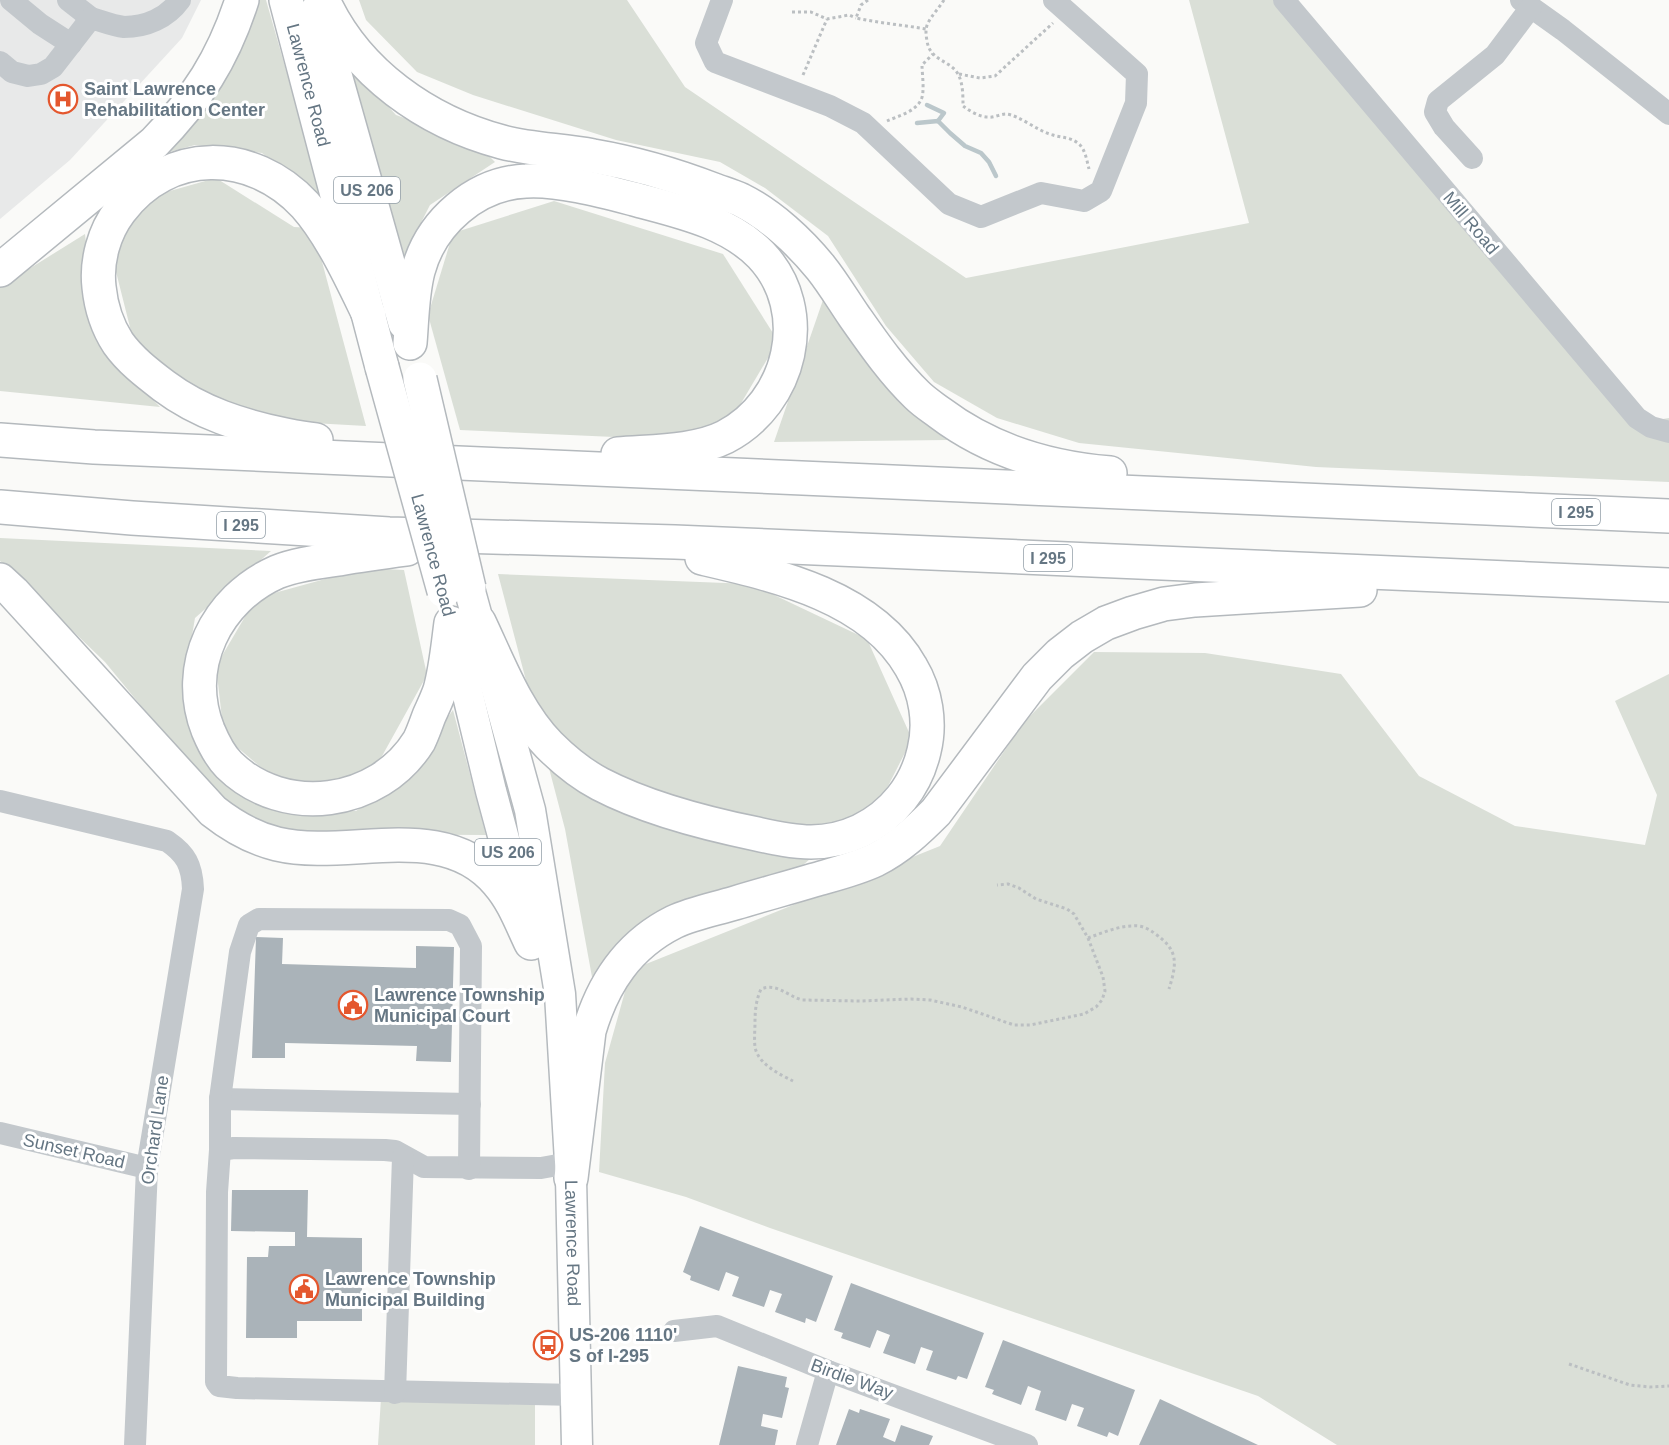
<svg xmlns="http://www.w3.org/2000/svg" width="1669" height="1445" viewBox="0 0 1669 1445" font-family="Arial,sans-serif">
	<style>
		.built { fill: #e8e9e9 }
		.green { fill: #dadfd7 }
		.lines { fill: none; stroke-linecap: round; stroke-linejoin: round }
		.stream { stroke: #bbc7cb; stroke-width: 4.5 }
		.building { fill: #aab3b9 }
		.major-casing { stroke: #b5babe; stroke-width: 33 }
		.highway-casing { stroke: #b4b9bd; stroke-width: 36 }
		.path { stroke: #bbbfc2; stroke-width: 3; stroke-dasharray: 3 3; stroke-linecap: butt }
		.minor { stroke: #c3c8cc; stroke-width: 22 }
		.major { stroke: #fff; stroke-width: 30 }
		.highway { stroke: #fff; stroke-width: 33 }
		.highway-bridge-casing { stroke: #b4b9bd; stroke-width: 36; stroke-linecap: butt }
		.highway-bridge { stroke: #fff; stroke-width: 33 }
		.labels { text-anchor: middle; stroke-width: 6; stroke-linejoin: round; paint-order: stroke }
		.shield { fill: #fff; stroke: #939fa8; stroke-width: 1.5 }
		.shield-label { font-size: 16px; font-weight: bold; fill: #657683 }
		.street-label { font-size: 18px; fill: #657683; stroke: #fff }
		.poi-label { font-size: 18px; font-weight: bold; fill: #657683; stroke: #fff; text-anchor: start }
	</style>
	<rect width="100%" height="100%" fill="#fafaf8"/>
	<path class="built" d="M0,0H201L182,38L70,160L0,219Z"/>
	<g class="green">
		<path d="M254,0H266L324,203L262,153L195,145L151,157Z"/>
		<path d="M359,0H627L685,87L966,278L1249,223L1189,0H1280L1632,424L1669,418V482L1316,467L1079,443L997,418L934,382L886,326L828,236L765,188L720,162L616,140L473,95L417,72L366,20Z"/>
		<path d="M342,56L396,115L477,144L495,162L430,205L400,264Z"/>
		<path d="M216,178L294,227L313,228L366,426L240,419L137,355L110,248L145,198Z"/>
		<path d="M554,201L723,254L778,341L727,427L704,441L460,430L428,315L453,233Z"/>
		<path d="M85,234L97,342L160,407L0,391V287Z"/>
		<path d="M823,300L874,368L948,440L774,442Z"/>
		<path d="M0,538L271,551L195,618L182,695L215,770L269,803L356,811L400,781L453,710L486,835L287,834L228,808L165,735L105,662L0,561Z"/>
		<path d="M344,567L404,570L427,675L371,776L284,787L224,736L216,666L256,598L347,573Z"/>
		<path d="M498,574L751,584L867,639L912,739L884,794L786,880L651,924L594,988L565,829Z"/>
		<path d="M1094,652L1205,653L1341,674L1419,776L1515,826L1645,845L1657,795L1615,701L1669,674V1445H1337L1258,1396L770,1228L686,1197L599,1172L605,1063L631,970L940,846L1024,722Z"/>
		<path d="M381,1398H535V1445H378Z"/>
	</g>
	<g class="lines">
		<g class="stream">
			<path d="M927,105L944,113L938,121"/>
			<path d="M917,123L938,121L950,133L965,146L981,153L989,162L996,176"/>
		</g>
	</g>
	<g class="building">
		<path d="M256,937L283,938L282,964L416,968V946L454,947L451,1062L416,1061L417,1046L285,1043V1058H252Z"/>
		<path d="M232,1190H308L307,1237L362,1238V1321H297V1338H246L247,1257H268L269,1246H295V1232L231,1231Z"/>
		<path d="M700,1226L833,1276L816,1322L806,1318L805,1323L775,1312L782,1294L770,1290L764,1307L732,1296L739,1277L726,1272L719,1291L690,1280L691,1276L683,1272Z"/>
		<path d="M851,1283L984,1333L967,1379L958,1376L956,1380L926,1370L933,1351L921,1347L915,1364L883,1353L890,1335L877,1330L870,1348L841,1338L843,1333L834,1330Z"/>
		<path d="M1003,1340L1135,1390L1118,1436L1109,1432L1107,1437L1077,1426L1084,1408L1072,1404L1066,1421L1035,1410L1041,1391L1028,1386L1021,1405L992,1394L994,1390L985,1387Z"/>
		<path d="M738,1366L787,1377L785,1387L789,1388L782,1418L763,1414L761,1426L778,1430L775,1445H719Z"/>
		<path d="M1160,1399L1224,1429L1258,1445H1139Z"/>
		<path d="M849,1409L859,1413L860,1409L890,1419L883,1437L895,1442L901,1425L933,1436L929,1445H836Z"/>
	</g>
	<g class="lines">
		<g class="major-casing">
			<g id="major">
				<path id="s1" d="M469,588L530,810L560,994L571,1178L577,1445"/>
				<path d="M452,629L491,791L525,917"/>
			</g>
		</g>
		<g class="highway-casing">
			<g id="highway">
				<path id="s2" d="M286,0L382,367"/>
				<path d="M323,0C356,73 427,122 502,142C532,150 563,150 593,156C634,163 675,175 714,190C722,193 732,196 741,200C771,215 800,242 821,268C833,283 843,300 854,316C873,343 893,372 917,395C924,402 932,407 940,413C989,450 1049,468 1110,473"/>
				<path d="M317,11L405,323"/>
				<path d="M0,270L154,143C197,99 223,59 242,0"/>
				<path d="M410,343C412,319 412,294 418,271C431,222 476,183 526,181C558,179 603,191 634,199C678,211 728,221 761,255C814,311 791,403 725,437C695,452 652,451 618,454"/>
				<path d="M0,440L94,447L1669,516"/>
				<path d="M316,440C306,439 295,437 285,435C242,426 200,413 164,386C147,373 130,360 118,343C107,326 101,307 99,287C96,261 104,232 120,211C168,147 252,148 305,205C331,234 352,280 369,315"/>
				<path d="M0,507L132,518L389,534L675,542L1669,585"/>
				<path d="M407,549C384,552 362,555 339,559C318,562 297,564 277,572C216,599 183,666 208,730C213,742 220,756 229,765C284,819 379,806 419,741C423,733 426,724 429,716C433,707 437,699 440,690C446,669 448,645 451,623"/>
				<path d="M0,580L13,592L213,811C232,826 253,838 277,844C349,861 443,817 498,883C513,900 521,922 531,943"/>
				<path d="M479,622C499,664 516,711 549,745C564,760 581,774 600,784C644,807 708,824 757,834C775,838 793,842 811,842C828,842 845,838 860,831C893,815 916,786 924,751C931,723 926,692 911,667C871,596 775,575 702,558"/>
				<path d="M571,1178L589,1031C603,983 628,945 674,922C693,913 715,909 735,903C761,895 788,888 814,880C835,874 856,869 875,860C899,848 918,830 936,812L1037,677L1060,654L1082,637L1106,623L1133,613L1164,604L1195,600L1360,590"/>
			</g>
		</g>
		<g class="path">
			<path d="M868,0L861,5L856,18C879,23 903,25 926,29"/>
			<path d="M944,0C939,8 932,15 928,23C925,29 926,35 927,41C930,61 950,60 958,74C963,83 963,96 963,106C970,111 979,117 988,117C994,118 1000,114 1006,114C1019,115 1039,132 1053,135C1062,138 1071,137 1079,144C1085,149 1087,161 1089,169"/>
			<path d="M792,12H811L827,19L849,15L856,18"/>
			<path d="M959,74L980,78L995,76L1053,23"/>
			<path d="M803,75L827,19"/>
			<path d="M887,121C898,116 915,112 921,100C925,92 922,74 922,65L933,54"/>
			<path d="M1088,938C1102,933 1118,926 1133,926C1140,925 1148,928 1154,933C1179,950 1177,963 1169,989"/>
			<path d="M793,1081C779,1074 758,1064 755,1047C754,1039 755,1030 755,1022C755,1011 756,1000 761,989C777,983 786,995 802,1000L860,1001L911,999L930,1000L962,1007L1014,1025H1030L1084,1014L1096,1007L1102,1000L1105,991L1103,977L1088,938L1074,914L1067,909L1036,899L1019,888L1008,884L997,885"/>
			<path d="M1569,1364L1630,1385L1650,1387L1669,1386"/>
		</g>
		<g class="minor">
			<path d="M11,0L40,24L71,44"/>
			<path d="M68,0L91,18"/>
			<path d="M722,0L706,43L715,62L830,106L863,123L949,204L981,217L1041,193L1084,201L1101,191L1136,103L1137,74L1054,0"/>
			<path d="M1284,0L1637,418L1651,427L1669,432"/>
			<path d="M1521,0L1563,30L1669,114"/>
			<path d="M0,62L12,72L28,76L41,74L53,67L91,18C101,21 114,26 124,27C146,27 167,18 180,0"/>
			<path d="M1472,158L1444,127L1435,112L1438,101L1495,55L1531,7"/>
			<path d="M0,801L167,841C186,854 192,865 193,889L147,1168L135,1445"/>
			<path d="M220,1099L470,1104"/>
			<path d="M0,1133L147,1168"/>
			<path d="M220,1150L234,1148L385,1150L395,1151L424,1167L541,1168L569,1163"/>
			<path d="M469,1169L471,946L460,925L449,920L259,919L249,925L240,952L220,1099V1150L217,1192L216,1382L219,1386L237,1388L576,1395"/>
			<path d="M674,1331L717,1326L828,1371L1027,1445"/>
			<path d="M395,1393L403,1157"/>
			<path d="M807,1445L828,1371"/>
		</g>
		<use href="#major" class="major"/>
		<use href="#highway" class="highway"/>
		<g class="highway-bridge-casing">
			<g id="highway-bridge">
				<path d="M382,367L444,591"/>
				<path d="M420,379L469,588"/>
			</g>
		</g>
		<use href="#highway-bridge" class="highway-bridge"/>
	</g>
	<defs>
		<g id="hospital-ring" transform="scale(1.5)"><circle r="9.5" fill="#fff" stroke="#e4572e" stroke-width="1.5"/><path d="M-5-5h3v3.5h4V-5h3V5h-3V1.5h-4V5h-3Z" fill="#e4572e"/></g>
		<g id="civic-ring" transform="scale(1.5)"><circle r="9.5" fill="#fff" stroke="#e4572e" stroke-width="1.5"/><path d="M-.6-6.5H3V-4.5H.6V-3L4-1V1h2V6H-6V1h2V-1L-.6-3ZM-1.2 2.5V6h2.4V2.5Z" fill="#e4572e"/></g>
		<g id="bus-ring" transform="scale(1.5)"><circle r="9.5" fill="#fff" stroke="#e4572e" stroke-width="1.5"/><path d="M-5-6H5V4H4V6H2V4H-2V6H-4V4H-5ZM-3.5-4V0h7V-4ZM-3.5 1.2v1.5H-2V1.2ZM2 1.2v1.5H3.5V1.2Z" fill="#e4572e"/></g>
	</defs>
	<g fill-rule="evenodd">
		<use href="#hospital-ring" x="63" y="99"/>
		<use href="#civic-ring" x="353" y="1005"/>
		<use href="#civic-ring" x="304" y="1289"/>
		<use href="#bus-ring" x="548" y="1345"/>
	</g>
	<g class="labels">
		<g class="shield">
			<rect x="334" y="177" width="66" height="26" rx="4.5"/>
			<rect x="1552" y="499" width="48" height="26" rx="4.5"/>
			<rect x="217" y="512" width="48" height="26" rx="4.5"/>
			<rect x="1024" y="545" width="48" height="26" rx="4.5"/>
			<rect x="475" y="839" width="66" height="26" rx="4.5"/>
		</g>
		<g class="shield-label">
			<text x="367" y="196">US 206</text>
			<text x="1576" y="518">I 295</text>
			<text x="241" y="531">I 295</text>
			<text x="1048" y="564">I 295</text>
			<text x="508" y="858">US 206</text>
		</g>
		<g class="street-label">
			<text dy="6" stroke="none"><textPath href="#s2" startOffset="88">Lawrence Road</textPath></text>
			<text transform="translate(1471 223) rotate(50)" y="6">Mill Road</text>
			<text transform="translate(433 555) rotate(75)" y="6">Lawrence Road</text>
			<text transform="translate(155 1130) rotate(-82)" y="6">Orchard Lane</text>
			<text transform="translate(74 1151) rotate(13)" y="6">Sunset Road</text>
			<text dy="6" stroke="none"><textPath href="#s1" startOffset="666">Lawrence Road</textPath></text>
			<text transform="translate(852 1379) rotate(20)" y="6">Birdie Way</text>
		</g>
		<g class="poi-label">
			<text x="84" y="95">Saint Lawrence<tspan x="84" dy="21">Rehabilitation Center</tspan></text>
			<text x="374" y="1001">Lawrence Township<tspan x="374" dy="21">Municipal Court</tspan></text>
			<text x="325" y="1285">Lawrence Township<tspan x="325" dy="21">Municipal Building</tspan></text>
			<text x="569" y="1341">US-206 1110'<tspan x="569" dy="21">S of I-295</tspan></text>
		</g>
	</g>
</svg>
